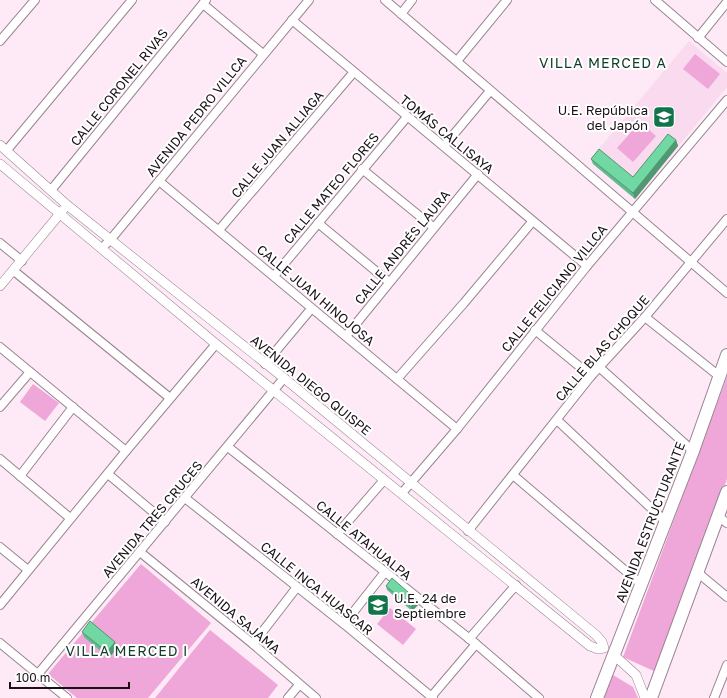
<svg xmlns="http://www.w3.org/2000/svg" width="727" height="698" viewBox="0 0 727 698" font-family="'Golos Text',sans-serif">
	<style>
		.built { fill: #fadaef }
		.green { fill: #efa6d8 }
		.lines { fill: none; stroke-linecap: round; stroke-linejoin: round }
		.minor-casing { stroke: #9a8492; stroke-width: 10 }
		.tertiary-casing { stroke: #9a8492; stroke-width: 10 }
		.primary-casing { stroke: #9a8492; stroke-width: 14 }
		.minor { stroke: #fff; stroke-width: 8 }
		.tertiary { stroke: #fff; stroke-width: 9 }
		.primary { stroke: #fff; stroke-width: 12 }
		.wall { fill: #62ba8c }
		.shaded-wall { fill: #509772 }
		.building { fill: #72d8a3; stroke: #509772 }
		.labels { text-anchor: middle; stroke-width: 4; stroke-linejoin: round; paint-order: stroke }
		.street-label { font-size: 13px; fill: #191116; stroke: #fff }
		.poi-label { font-size: 13px; fill: #191116; stroke: #fff; text-anchor: end }
		.neighbourhood-label { font-size: 14px; letter-spacing: 1px; fill: #113c28; stroke: #fff }
	</style>
	<rect width="100%" height="100%" fill="#fee9f6"/>
	<path class="built" d="M689,41L727,73V87L635,199L593,164L592,157Z"/>
	<g class="green">
		<path d="M695,54L720,74L708,89L683,69Z"/>
		<path d="M640,122L656,136L633,162L617,148Z"/>
		<path d="M727,377V479L656,672L623,657Z"/>
		<path d="M33,384L59,403L45,421L20,402Z"/>
		<path d="M141,564L211,623L148,698H77L48,674Z"/>
		<path d="M390,608L416,629L403,645L377,624Z"/>
		<path d="M210,630L278,685L268,698H155Z"/>
		<path d="M613,675L633,687L638,698H604Z"/>
	</g>
	<g class="lines">
		<g class="minor-casing">
			<g id="minor">
				<path d="M385,0L727,293"/>
				<path d="M655,0L727,62"/>
				<path d="M203,4L263,54"/>
				<path d="M401,14L412,0"/>
				<path d="M292,20L587,266"/>
				<path d="M698,38L727,2"/>
				<path d="M0,41L35,0"/>
				<path d="M457,61L507,0"/>
				<path d="M444,146L490,91"/>
				<path d="M7,150L132,0"/>
				<path d="M362,169L433,227"/>
				<path d="M159,181L457,429"/>
				<path d="M52,189L206,0"/>
				<path d="M318,223L389,282"/>
				<path d="M219,230L353,73"/>
				<path d="M0,243L22,261"/>
				<path d="M102,248L111,239L309,0"/>
				<path d="M14,271L170,398"/>
				<path d="M274,276L407,117"/>
				<path d="M645,317L719,376"/>
				<path d="M535,330L591,376"/>
				<path d="M346,336L478,174"/>
				<path d="M0,347L126,451"/>
				<path d="M265,364L311,309"/>
				<path d="M599,367L693,451"/>
				<path d="M397,379L464,303L532,222"/>
				<path d="M0,407L30,372"/>
				<path d="M557,420L666,522"/>
				<path d="M228,447L476,644L539,698"/>
				<path d="M0,459L70,518"/>
				<path d="M108,474L165,522"/>
				<path d="M513,475L641,584"/>
				<path d="M20,476L73,407"/>
				<path d="M402,493L457,429L587,266L727,100"/>
				<path d="M185,498L344,624L433,698"/>
				<path d="M718,516L727,523"/>
				<path d="M468,531L591,376L645,317L727,219"/>
				<path d="M337,534L384,480"/>
				<path d="M0,547L28,570"/>
				<path d="M140,552L253,644L316,698"/>
				<path d="M697,572L727,597"/>
				<path d="M0,605L126,451L216,344"/>
				<path d="M344,624L385,572"/>
				<path d="M469,639L516,585"/>
				<path d="M0,643L67,698"/>
				<path d="M253,644L297,587"/>
				<path d="M38,674L284,378"/>
				<path d="M431,697L476,644"/>
				<path d="M288,698L299,685"/>
				<path d="M714,698L727,665"/>
			</g>
		</g>
		<g class="tertiary-casing">
			<g id="tertiary">
				<path d="M0,145L67,205L284,378L596,635L602,642L604,648L598,649L590,646L216,344L0,164"/>
				<path d="M0,286L63,210"/>
				<path d="M614,655L636,675L645,698"/>
			</g>
		</g>
		<g class="primary-casing">
			<g id="primary">
				<path d="M597,698L693,451L727,355"/>
				<path d="M651,698L727,492"/>
			</g>
		</g>
		<use href="#minor" class="minor"/>
		<use href="#tertiary" class="tertiary"/>
		<use href="#primary" class="primary"/>
	</g>
	<g class="wall">
		<path d="M676,140L678,146L635,199L593,164L591,159L633,177Z"/>
		<path d="M386,586L419,604L412,611L387,590Z"/>
		<path d="M82,632L117,648L109,658L84,637Z"/>
	</g>
	<g class="shaded-wall">
		<path d="M676,140L678,146L635,199L633,193Z"/>
		<path d="M417,600L419,604L412,611L411,607Z"/>
		<path d="M115,642L117,648L109,658L107,652Z"/>
	</g>
	<g class="building">
		<path d="M668,134L676,140L633,193L591,159L599,149L633,177Z"/>
		<path d="M392,578L417,600L411,607L386,586Z"/>
		<path d="M90,621L115,642L107,652L82,632Z"/>
	</g>
	<defs>
		<g id="school-square" transform="scale(1.15)"><rect x="-9" y="-9" width="18" height="18" rx="4" fill="#11744b" stroke="#fff"/><path d="M0-5L7-2L0 1L-7-2ZM-4 1L0 2.5L4 1V4Q0 6-4 4Z" fill="#fff"/></g>
	</defs>
	<g fill-rule="evenodd">
		<use href="#school-square" x="664" y="117"/>
		<use href="#school-square" x="378" y="605"/>
	</g>
	<g class="labels">
		<g class="street-label">
			<text transform="translate(119 87) rotate(-51)" y="5">CALLE CORONEL RIVAS</text>
			<text transform="translate(196 116) rotate(-51)" y="5">AVENIDA PEDRO VILLCA</text>
			<text transform="translate(447 134) rotate(39)" y="5">TOMÁS CALLISAYA</text>
			<text transform="translate(277 144) rotate(-50)" y="5">CALLE JUAN ALLIAGA</text>
			<text transform="translate(331 188) rotate(-50)" y="5">CALLE MATEO FLORES</text>
			<text transform="translate(402 247) rotate(-51)" y="5">CALLE ANDRÉS LAURA</text>
			<text transform="translate(554 288) rotate(-51)" y="5">CALLE FELICIANO VILLCA</text>
			<text transform="translate(316 295) rotate(40)" y="5">CALLE JUAN HINOJOSA</text>
			<text transform="translate(602 348) rotate(-49)" y="5">CALLE BLAS CHOQUE</text>
			<text transform="translate(311 385) rotate(39)" y="5">AVENIDA DIEGO QUISPE</text>
			<text transform="translate(152 519) rotate(-50)" y="5">AVENIDA TRES CRUCES</text>
			<text transform="translate(650 522) rotate(-69)" y="5">AVENIDA ESTRUCTURANTE</text>
			<text transform="translate(364 540) rotate(39)" y="5">CALLE ATAHUALPA</text>
			<text transform="translate(317 588) rotate(39)" y="5">CALLE INCA HUASCAR</text>
			<text transform="translate(236 615) rotate(40)" y="5">AVENIDA SAJAMA</text>
		</g>
		<g class="poi-label">
			<text x="648" y="115">U.E. República<tspan x="648" dy="15">del Japón</tspan></text>
			<text x="394" y="603" text-anchor="start">U.E. 24 de<tspan x="394" dy="15">Septiembre</tspan></text>
		</g>
		<g class="neighbourhood-label">
			<text x="603" y="68">VILLA MERCED A</text>
			<text x="127" y="656">VILLA MERCED I</text>
		</g>
	</g>
	<path d="M10 682v6h119v-6" fill="none" stroke="#191116" stroke-width="2"/>
	<text x="16" y="682" font-size="12" fill="#191116" stroke="#ffffff" stroke-width="3" paint-order="stroke">100 m</text>
</svg>
